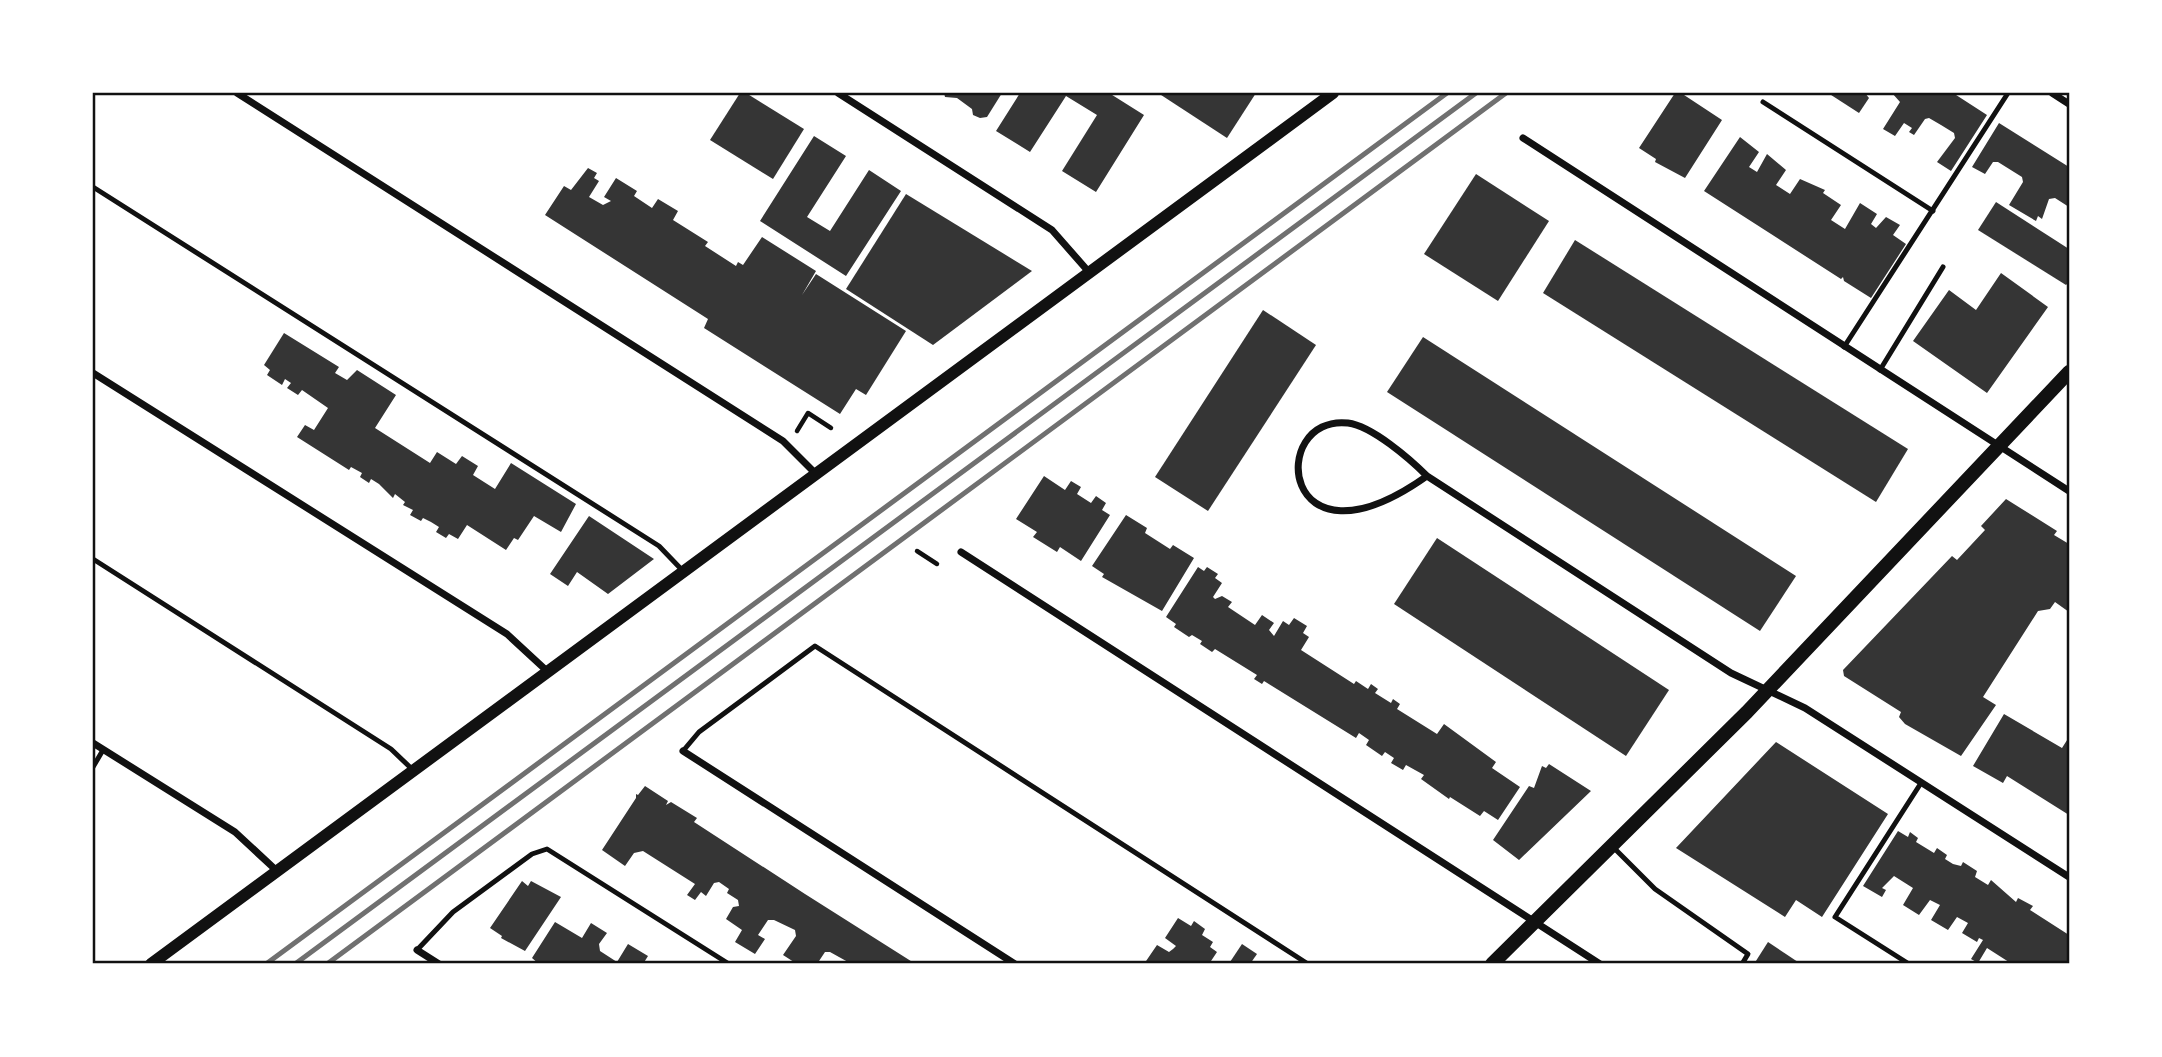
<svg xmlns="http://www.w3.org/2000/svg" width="2162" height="1057" viewBox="0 0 2162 1057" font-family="'Golos Text',sans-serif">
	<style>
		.building { fill: #353535 }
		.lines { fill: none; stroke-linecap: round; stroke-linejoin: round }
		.path { stroke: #111; stroke-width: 4.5 }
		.service { stroke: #111; stroke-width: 5 }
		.minor { stroke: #111; stroke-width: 7 }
		.tertiary { stroke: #111; stroke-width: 12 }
		.secondary { stroke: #111; stroke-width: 14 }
		.rail { stroke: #707070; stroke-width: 5 }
		.neatline { fill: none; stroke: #111; stroke-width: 2.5 }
	</style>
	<rect width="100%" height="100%" fill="#fff"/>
	<g class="building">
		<path d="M740,93H746L804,129L773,179L710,140Z"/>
		<path d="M944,93H1002L987,117L980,118L973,115L972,109L957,98L945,97Z"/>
		<path d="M1020,93H1109L1144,115L1096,192L1062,171L1097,115L1066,96L1030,152L996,131Z"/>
		<path d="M1158,93H1256L1227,138Z"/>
		<path d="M1675,93H1681L1722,120L1685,178L1655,162L1656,159L1639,148Z"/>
		<path d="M1828,93H1865L1869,98L1859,113Z"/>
		<path d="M1892,93H1953L1987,115L1951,171L1937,162L1955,138L1954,133L1941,125L1929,118L1925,119L1914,135L1909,132L1912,128L1904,123L1895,136L1883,129L1900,102Z"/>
		<path d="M1999,123L2069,167V207L2055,198L2049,199L2042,219L2038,216L2036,221L2009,205L2023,182L2022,177L1998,162H1993L1985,174L1972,167Z"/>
		<path d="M814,136L846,156L807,217L830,231L869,170L901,191L846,276L760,221Z"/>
		<path d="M1740,137L1759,152L1749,167L1757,172L1767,154L1786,170L1776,185L1790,194L1800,179L1825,190L1823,193L1841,205L1831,220L1845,229L1860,203L1877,214L1871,224L1876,228L1886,217L1900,225L1893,235L1906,244L1871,298L1844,281L1843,277L1841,279L1704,191Z"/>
		<path d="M588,168L597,173L594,178L599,181L589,197L603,205L611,201L604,197L616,178L637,191L634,196L652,208L658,199L678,211L673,220L708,242L705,246L736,266L738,262L743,265L762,237L816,271L802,295L816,274L906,331L866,395L856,389L840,414L704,328L708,319L545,215L564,186L571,190Z"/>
		<path d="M1476,174L1549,221L1498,301L1424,254Z"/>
		<path d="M906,194L1032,271L933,345L846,289Z"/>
		<path d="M1996,202L2069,249V282L2066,285L1978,230Z"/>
		<path d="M1575,240L1908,449L1876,502L1543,293Z"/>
		<path d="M2001,273L2048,307L1987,393L1913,341L1949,290L1976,310Z"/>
		<path d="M1263,310L1316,345L1208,511L1155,477Z"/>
		<path d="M284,333L339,367L335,373L347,380L357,370L396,395L375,428L430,463L437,452L456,464L462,456L478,466L473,475L495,489L511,463L576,504L561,532L534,516L518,540L514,538L506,550L467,525L458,539L449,534L446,538L436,532L439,527L431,522L423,518L421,521L410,515L413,510L403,505L405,502L395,494L393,498L379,484L371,479L369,483L360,477L362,473L351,467L349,470L297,437L305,425L314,430L328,408L302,390L298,395L287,388L291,383L285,379L282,385L267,375L270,370L264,365Z"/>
		<path d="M1423,337L1796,576L1760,631L1387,392Z"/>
		<path d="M1044,476L1065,490L1071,481L1081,487L1077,494L1091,503L1096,496L1106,503L1102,510L1110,515L1081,561L1060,547L1057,552L1033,537L1037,532L1016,519Z"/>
		<path d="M2006,499L2057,531L2054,535L2069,544V612L2055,602L2050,609L2038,611L1983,697L1996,705L1961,756L1905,724L1899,717L1901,712L1844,676L1843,670L1952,556L1957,560L1985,530L1981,526Z"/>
		<path d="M1126,515L1147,528L1145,533L1170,549L1173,545L1194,558L1162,611L1102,577L1104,574L1092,566Z"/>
		<path d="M589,516L654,559L608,594L577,572L568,586L550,574Z"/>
		<path d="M1437,538L1669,690L1626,756L1394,604Z"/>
		<path d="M1198,567L1204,571L1207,567L1218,574L1215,578L1222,583L1213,597L1215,599L1222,596L1232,602L1228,607L1255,625L1262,615L1274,623L1269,630L1274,636L1283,621L1289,625L1294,618L1307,626L1303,633L1309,637L1301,650L1354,684L1356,681L1368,689L1371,684L1378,689L1375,693L1391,703L1393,699L1400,704L1397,709L1437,734L1444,724L1496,762L1492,768L1520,787L1498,820L1484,811L1480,816L1450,797L1449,799L1421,779L1424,775L1406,765L1403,770L1391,763L1394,758L1385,752L1382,756L1366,745L1369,740L1359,733L1356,738L1264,681L1262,684L1254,679L1257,675L1215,649L1212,652L1200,644L1202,641L1192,635L1189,637L1174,627L1176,624L1166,617Z"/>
		<path d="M2004,714L2062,748L2069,737V815L2007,776L2003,783L1973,766Z"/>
		<path d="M1776,742L1888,814L1822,917L1796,900L1785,917L1676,848Z"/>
		<path d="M1549,764L1591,791L1519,860L1493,840L1529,786L1534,788L1542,766L1546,768Z"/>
		<path d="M645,786L668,801L666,805L671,802L697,818L694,822L805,894L914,963L922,964H846L848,962L830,952H825L817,964H797L783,955L796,936L795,930L774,920H768L758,935L765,939L755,954L735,942L742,930L726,919L733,907L739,906L738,900L727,893L729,889L719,882L714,883L706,896L701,892L695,900L687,895L695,884L643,851L634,853L625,866L602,850L636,798V794L638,795Z"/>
		<path d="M1898,831L1908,837L1910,832L1918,838L1916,842L1934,853L1937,848L1947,855L1945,859L1953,864L1961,866L1963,862L1977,871L1975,877L1988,885L1991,880L2016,902L2018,898L2033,906L2030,910L2069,935V964H2012L1987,948L1978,963L1971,959L1983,940L1979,938L1977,942L1962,933L1968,923L1957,917L1948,930L1931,920L1940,905L1930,900L1919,915L1903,905L1913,888L1894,876L1882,888L1886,890L1882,897L1863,886Z"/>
		<path d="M522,881L528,886L531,881L561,897L525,951L501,938L502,936L490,928Z"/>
		<path d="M1178,918L1191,926L1194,921L1205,929L1202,935L1213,942L1210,947L1217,952L1209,964L1201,962L1199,964H1144L1157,945L1169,952L1173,949L1176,946L1165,938Z"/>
		<path d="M555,922L582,938L591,923L607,933L599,944L600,951L617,962L628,944L648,956L643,964H539L532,958Z"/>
		<path d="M1768,942L1801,964H1754Z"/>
		<path d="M1242,944L1257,954L1250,964H1233L1230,962Z"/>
	</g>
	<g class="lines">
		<g class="path">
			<path d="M797,431L808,413L831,428"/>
			<path d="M917,551L937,564"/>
		</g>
		<g class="service">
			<path d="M1763,102L1933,211"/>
			<path d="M93,187L659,546L683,571"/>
			<path d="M1844,347L2008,93"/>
			<path d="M1880,370L1943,267"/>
			<path d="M93,559L391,749L414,771"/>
			<path d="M683,751L699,732L815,646L1308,964"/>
			<path d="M93,767L103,750"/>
			<path d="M1613,847L1655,889L1748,954L1742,964"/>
			<path d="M417,950L453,912L532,854L547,849L729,964"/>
			<path d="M1909,964L1835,917L1921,783"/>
		</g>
		<g class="minor">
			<path d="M237,93L783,441L815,473"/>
			<path d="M838,93L1052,230L1088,271"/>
			<path d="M2052,93L2069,104"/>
			<path d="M1523,138L2069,491"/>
			<path d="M93,373L507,634L547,671"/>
			<path d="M1427,476C1279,581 1267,414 1348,423C1372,426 1410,459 1427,476L1731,673L1805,708L2069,877"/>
			<path d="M961,552L1600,964"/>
			<path d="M93,743L235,832L277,871"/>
			<path d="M683,751L1015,964"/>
			<path d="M417,950L439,964"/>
		</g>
		<path class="tertiary" d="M151,964L1333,93"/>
		<path class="secondary" d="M1492,964L1747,712L2069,372"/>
		<g class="rail">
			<path d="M266,964L1447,93"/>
			<path d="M295,964L1476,93"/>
			<path d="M327,964L1506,93"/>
		</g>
	</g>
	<rect width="2162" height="1057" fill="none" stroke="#ffffff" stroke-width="189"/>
	<rect x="94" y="94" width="1974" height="868" class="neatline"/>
</svg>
